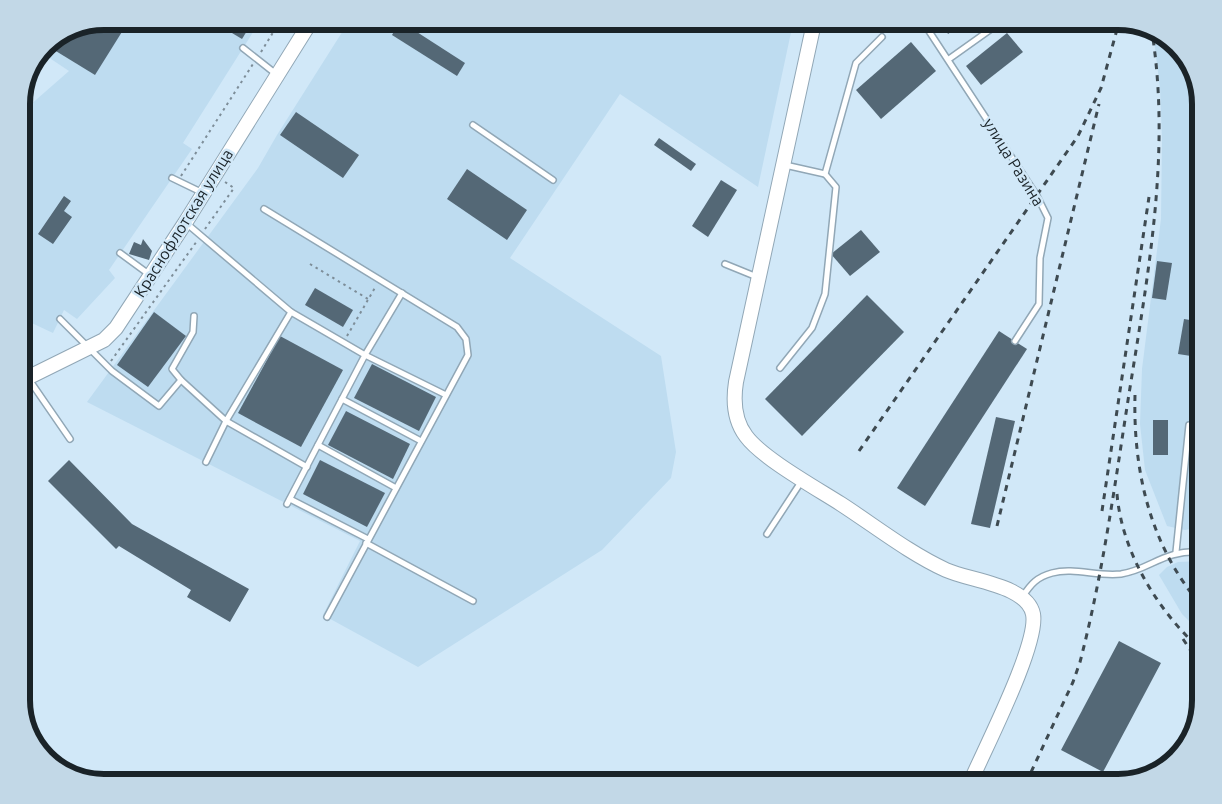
<svg xmlns="http://www.w3.org/2000/svg" width="1222" height="804" viewBox="0 0 1222 804" font-family="Ubuntu,sans-serif">
	<style>
		.built { fill: #bedcf0 }
		.building { fill: #546876 }
		.lines { fill: none; stroke-linecap: round; stroke-linejoin: round }
		.service-casing { stroke: #91a7b6; stroke-width: 8 }
		.tertiary-casing { stroke: #91a7b6; stroke-width: 16 }
		.path { stroke: #7d8d98; stroke-width: 2; stroke-dasharray: 2.5 4; stroke-linecap: butt }
		.service { stroke: #fff; stroke-width: 5 }
		.tertiary { stroke: #fff; stroke-width: 14 }
		.rail { stroke: #3e4a51; stroke-width: 3; stroke-dasharray: 6 6; stroke-linecap: butt }
		.labels { text-anchor: middle; stroke-width: 5; stroke-linejoin: round; paint-order: stroke }
		.street-label { font-size: 16px; fill: #1a2328; stroke: #d1e8f8 }
		.rim { fill: none; stroke: #1a2328; stroke-width: 6 }
	</style>
	<rect width="100%" height="100%" fill="#d1e8f8"/>
	<g class="built">
		<path d="M793,23L758,187L620,94L510,258L661,356L676,452L671,478L602,550L418,667L323,615L360,541L87,402L258,168L277,135L346,26Z"/>
		<path d="M257,26L183,143L192,149L109,270L115,278L77,319L64,310L53,333L21,318V113L69,71L42,53L46,45L73,27Z"/>
		<path d="M1153,32L1164,35L1190,63L1201,104V527L1185,530L1167,526L1145,470L1140,424L1142,369L1161,219L1162,139L1160,88Z"/>
		<path d="M1201,561V633L1182,614L1159,575L1167,567L1178,562Z"/>
	</g>
	<g class="building">
		<path d="M941,22H966L948,34Z"/>
		<path d="M1041,22H1062L1049,31Z"/>
		<path d="M406,25L465,63L457,76L392,35L397,26Z"/>
		<path d="M250,26L242,39L222,27Z"/>
		<path d="M73,27H125L95,75L46,45Z"/>
		<path d="M1007,33L1023,52L981,85L966,66Z"/>
		<path d="M911,42L936,71L881,119L856,90Z"/>
		<path d="M296,112L359,155L343,178L280,135Z"/>
		<path d="M659,138L696,164L691,171L654,145Z"/>
		<path d="M467,169L527,210L507,240L447,199Z"/>
		<path d="M721,180L737,190L708,237L692,226Z"/>
		<path d="M64,196L71,201L64,211L72,217L53,244L38,234Z"/>
		<path d="M861,230L880,252L850,276L831,254Z"/>
		<path d="M143,239L152,251L149,260L129,254L134,242L141,245Z"/>
		<path d="M1157,261L1172,263L1166,300L1152,298Z"/>
		<path d="M315,288L353,310L343,327L305,305Z"/>
		<path d="M867,295L904,332L802,436L765,399Z"/>
		<path d="M154,312L186,336L148,387L117,365Z"/>
		<path d="M1184,319L1196,321L1191,356L1178,354Z"/>
		<path d="M999,331L1027,349L925,506L897,488Z"/>
		<path d="M280,336L343,370L301,447L238,413Z"/>
		<path d="M372,364L436,397L419,431L354,398Z"/>
		<path d="M346,411L410,444L393,479L328,445Z"/>
		<path d="M996,417L1015,421L990,528L971,524Z"/>
		<rect x="1153" y="420" width="15" height="35"/>
		<path d="M69,460L132,524L249,589L230,622L187,597L191,590L119,546L116,549L48,481Z"/>
		<path d="M320,460L385,493L367,527L303,494Z"/>
		<path d="M1119,641L1161,663L1103,772L1061,750Z"/>
	</g>
	<g class="lines">
		<g class="service-casing">
			<g id="service">
				<path d="M923,22L1037,196L1048,218L1040,258L1039,304L1015,341"/>
				<path d="M243,48L276,74"/>
				<path d="M949,59L1001,22"/>
				<path d="M473,125L553,180"/>
				<path d="M825,174L856,63L882,37"/>
				<path d="M172,178L203,193"/>
				<path d="M264,209L457,327L466,339L468,355L327,617"/>
				<path d="M186,223L291,312L365,355L287,504"/>
				<path d="M120,253L150,275"/>
				<path d="M725,264L757,277"/>
				<path d="M402,293L365,355L446,395"/>
				<path d="M60,319L112,371L159,406L181,380L172,369L193,332L194,316"/>
				<path d="M780,368L812,328L825,294L836,187L825,174L785,165"/>
				<path d="M28,378L70,439"/>
				<path d="M181,380L226,421L291,312"/>
				<path d="M342,399L421,441"/>
				<path d="M318,445L396,488"/>
				<path d="M206,462L226,421L307,467"/>
				<path d="M290,499L368,539"/>
				<path d="M767,534L801,482"/>
				<path d="M366,543L473,601"/>
				<path d="M1176,552L1189,425"/>
				<path d="M1023,596C1031,584 1037,577 1052,573C1074,567 1098,577 1121,574C1152,569 1162,550 1201,552"/>
			</g>
		</g>
		<g class="tertiary-casing">
			<g id="tertiary">
				<path d="M814,23L736,382C733,401 734,420 746,436C762,458 816,488 841,504C875,526 909,553 946,570C970,581 1027,585 1033,614C1039,644 984,750 970,783"/>
				<path d="M21,381L104,340L116,328L185,223L308,26"/>
			</g>
		</g>
		<g class="path">
			<path d="M261,52L277,26"/>
			<path d="M181,176L253,64"/>
			<path d="M205,229L234,188L225,182"/>
			<path d="M310,264L368,299"/>
			<path d="M347,336L376,286"/>
			<path d="M111,361L197,241"/>
		</g>
		<use href="#service" class="service"/>
		<use href="#tertiary" class="tertiary"/>
		<g class="rail">
			<path d="M1135,395C1133,471 1150,546 1201,605"/>
			<path d="M859,451L1078,136L1101,88L1119,22"/>
			<path d="M1117,494C1122,553 1158,611 1201,650"/>
			<path d="M1102,511L1149,197"/>
			<path d="M997,526L1099,104"/>
			<path d="M1183,639L1201,666"/>
			<path d="M1026,783L1073,682L1080,662C1103,574 1115,483 1129,394C1148,274 1171,153 1152,32"/>
		</g>
	</g>
	<g class="labels">
		<g class="street-label">
			<text transform="translate(1014 162) rotate(58)" y="6">улица Разина</text>
			<text transform="translate(183 223) rotate(-58)" y="6">Краснофлотская улица</text>
		</g>
	</g>
	<path d="M0 0H1222V804H0ZM104 30H1118A74 74 0 0 1 1192 104V700A74 74 0 0 1 1118 774H104A74 74 0 0 1 30 700V104A74 74 0 0 1 104 30Z" fill="#c2d8e7" fill-rule="evenodd"/>
	<path class="rim" d="M104 30H1118A74 74 0 0 1 1192 104V700A74 74 0 0 1 1118 774H104A74 74 0 0 1 30 700V104A74 74 0 0 1 104 30Z"/>
</svg>
